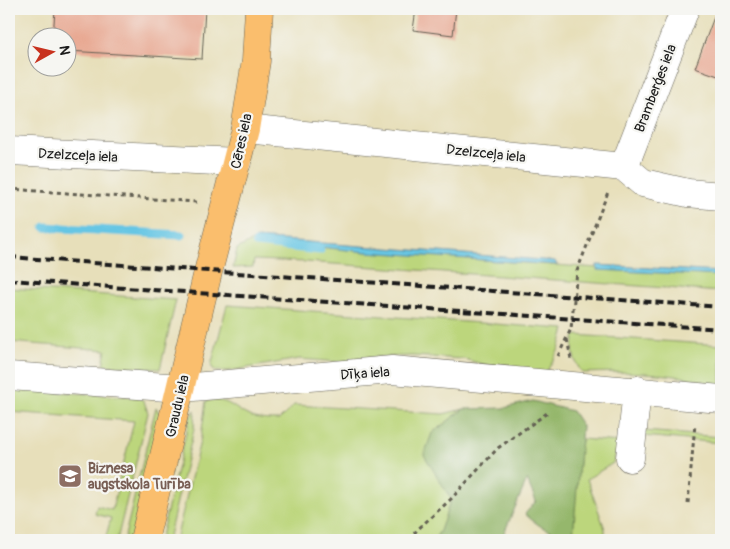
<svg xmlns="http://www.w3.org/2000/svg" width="730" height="549" viewBox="0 0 730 549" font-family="Pangolin,sans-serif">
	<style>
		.green { fill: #bcd67c; stroke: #6c794c }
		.forest { fill: #95b76c; stroke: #586a44 }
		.water { fill: #66c6e4; stroke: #417180 }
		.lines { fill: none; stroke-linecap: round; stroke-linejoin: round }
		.stream { stroke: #66c6e4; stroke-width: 9 }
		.building { fill: #e8a892 }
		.minor-casing { stroke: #636053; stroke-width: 29 }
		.major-casing { stroke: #636053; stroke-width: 29 }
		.path { stroke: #636053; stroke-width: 3; stroke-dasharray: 4 4; stroke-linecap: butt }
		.minor { stroke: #fff; stroke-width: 28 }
		.major { stroke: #fabe6d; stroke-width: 28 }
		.rail { stroke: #1c1c1c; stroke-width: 4; stroke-dasharray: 8 4; stroke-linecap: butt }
		.labels { text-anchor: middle; stroke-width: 4.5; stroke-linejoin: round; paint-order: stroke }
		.street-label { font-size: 14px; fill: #1c1c1c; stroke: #f6f6f2 }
		.education-label { font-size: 14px; font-weight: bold; fill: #785e54; stroke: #f6f6f2; text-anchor: start }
	</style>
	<rect width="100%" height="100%" fill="#f6f6f2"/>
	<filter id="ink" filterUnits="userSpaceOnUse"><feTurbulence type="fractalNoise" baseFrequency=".02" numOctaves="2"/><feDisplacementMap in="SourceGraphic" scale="10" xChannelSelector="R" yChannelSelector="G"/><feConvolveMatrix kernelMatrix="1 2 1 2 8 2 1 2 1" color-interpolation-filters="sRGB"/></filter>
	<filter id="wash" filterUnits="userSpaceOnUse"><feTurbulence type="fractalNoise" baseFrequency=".0096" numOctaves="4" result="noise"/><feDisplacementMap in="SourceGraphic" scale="20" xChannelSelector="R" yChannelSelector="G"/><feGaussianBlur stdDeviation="1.12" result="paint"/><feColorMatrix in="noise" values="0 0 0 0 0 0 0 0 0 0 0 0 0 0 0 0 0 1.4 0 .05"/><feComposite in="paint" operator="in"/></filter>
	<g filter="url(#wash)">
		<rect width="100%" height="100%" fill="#e7dfba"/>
		<g class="green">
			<path d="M254,240C410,256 565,266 721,276V292L306,262L254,260L253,267L233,268L237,249Z"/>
			<path d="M9,288L176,300L160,369L103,365L106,350L9,342Z"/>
			<path d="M227,305L565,329L559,349L546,373L511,372L464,359L412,356L375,357L340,362L299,359L229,371H215L211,366Z"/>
			<path d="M575,335L721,345V386C675,372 629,371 582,373C573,359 571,351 575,335Z"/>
			<path d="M9,389L138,397L144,401L148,413L117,540H105L111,518L95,514L97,506L112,510L134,421L9,412Z"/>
			<path d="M215,400C230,401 235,409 247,415C257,420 268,420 279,420L294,405L443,414L464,409L432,433L440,479L451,499L440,531L434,540H176L201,437L206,401Z"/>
			<path d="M156,407L160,414L159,420L131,540H124Z"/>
			<path d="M195,410L194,429L168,540H160L190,417Z"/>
			<path d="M643,431L721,437V443L643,436Z"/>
			<path d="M581,439L620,442L613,463L587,479L605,529V534L599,540H572Z"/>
		</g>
		<path class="forest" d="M533,401L572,411L582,426L573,537C550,533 542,529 525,514L536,501L527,480L501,540H434L440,531L451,499L424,455L432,433L464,409L504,408Z"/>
		<g class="water">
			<path d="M257,238L555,261L557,265L366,252L254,240Z"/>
			<path d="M597,265L721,272V276L597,270Z"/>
		</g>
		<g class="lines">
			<g class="stream">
				<path d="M45,227L181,235"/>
				<path d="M256,243L320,250"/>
			</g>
		</g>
		<g id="blocks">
			<g class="building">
				<path d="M55,9H205L202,59L68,51V38H53Z"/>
				<path d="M416,9H456L453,35L413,30Z"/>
				<path d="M717,9H721V77L695,68Z"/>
			</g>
		</g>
	</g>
	<g filter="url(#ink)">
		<use href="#blocks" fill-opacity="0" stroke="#636053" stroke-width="1"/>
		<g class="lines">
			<g class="minor-casing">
				<g id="minor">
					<path d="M245,129L624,167L643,183L688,193L721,196"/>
					<path d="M9,151L237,162"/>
					<path d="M624,167L685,9"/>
					<path d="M9,376L181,388L392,370L721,399"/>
					<path d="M630,458L637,390"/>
				</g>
			</g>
			<g class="major-casing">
				<path id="major" d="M144,540L208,272L245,129L256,61L259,9"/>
			</g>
			<g class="path">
				<path d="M9,189L197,202"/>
				<path d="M567,339L571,359"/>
				<path d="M558,356L571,329L577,271L608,192"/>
				<path d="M688,503L695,424"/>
				<path d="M409,540L417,530L451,499L498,448L550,411"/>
			</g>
			<use href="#minor" class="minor"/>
			<use href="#major" class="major"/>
			<g class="rail">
				<path d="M9,257L721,307"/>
				<path d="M9,280L721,329"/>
			</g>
		</g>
	</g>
	<defs>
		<g id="university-square" transform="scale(1.25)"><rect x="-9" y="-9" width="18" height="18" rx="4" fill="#8d6e63" stroke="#f6f6f2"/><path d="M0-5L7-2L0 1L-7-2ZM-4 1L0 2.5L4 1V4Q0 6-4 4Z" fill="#fff"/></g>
	</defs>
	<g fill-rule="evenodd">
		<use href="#university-square" x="70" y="476"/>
	</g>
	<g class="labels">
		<g class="street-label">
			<text transform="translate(655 88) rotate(-69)" y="5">Bramberģes iela</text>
			<text transform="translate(241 141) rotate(-78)" y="5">Cēres iela</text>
			<text transform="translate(486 153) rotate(6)" y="5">Dzelzceļa iela</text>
			<text transform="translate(78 155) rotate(3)" y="5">Dzelzceļa iela</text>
			<text transform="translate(365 373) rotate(-4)" y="5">Dīķa iela</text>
			<text transform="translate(177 406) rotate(-77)" y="5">Graudu iela</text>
		</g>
		<g class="education-label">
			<text x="88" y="473">Biznesa<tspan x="88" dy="16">augstskola Turība</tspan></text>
		</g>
	</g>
	<rect width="730" height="549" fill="none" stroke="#f6f6f2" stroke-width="30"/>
	<g transform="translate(52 52) rotate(82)"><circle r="24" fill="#f6f6f2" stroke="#9f9f9c"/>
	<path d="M0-4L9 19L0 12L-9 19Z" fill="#c8321e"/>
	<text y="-8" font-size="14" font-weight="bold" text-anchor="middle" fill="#1c1c1c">N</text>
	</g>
</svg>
